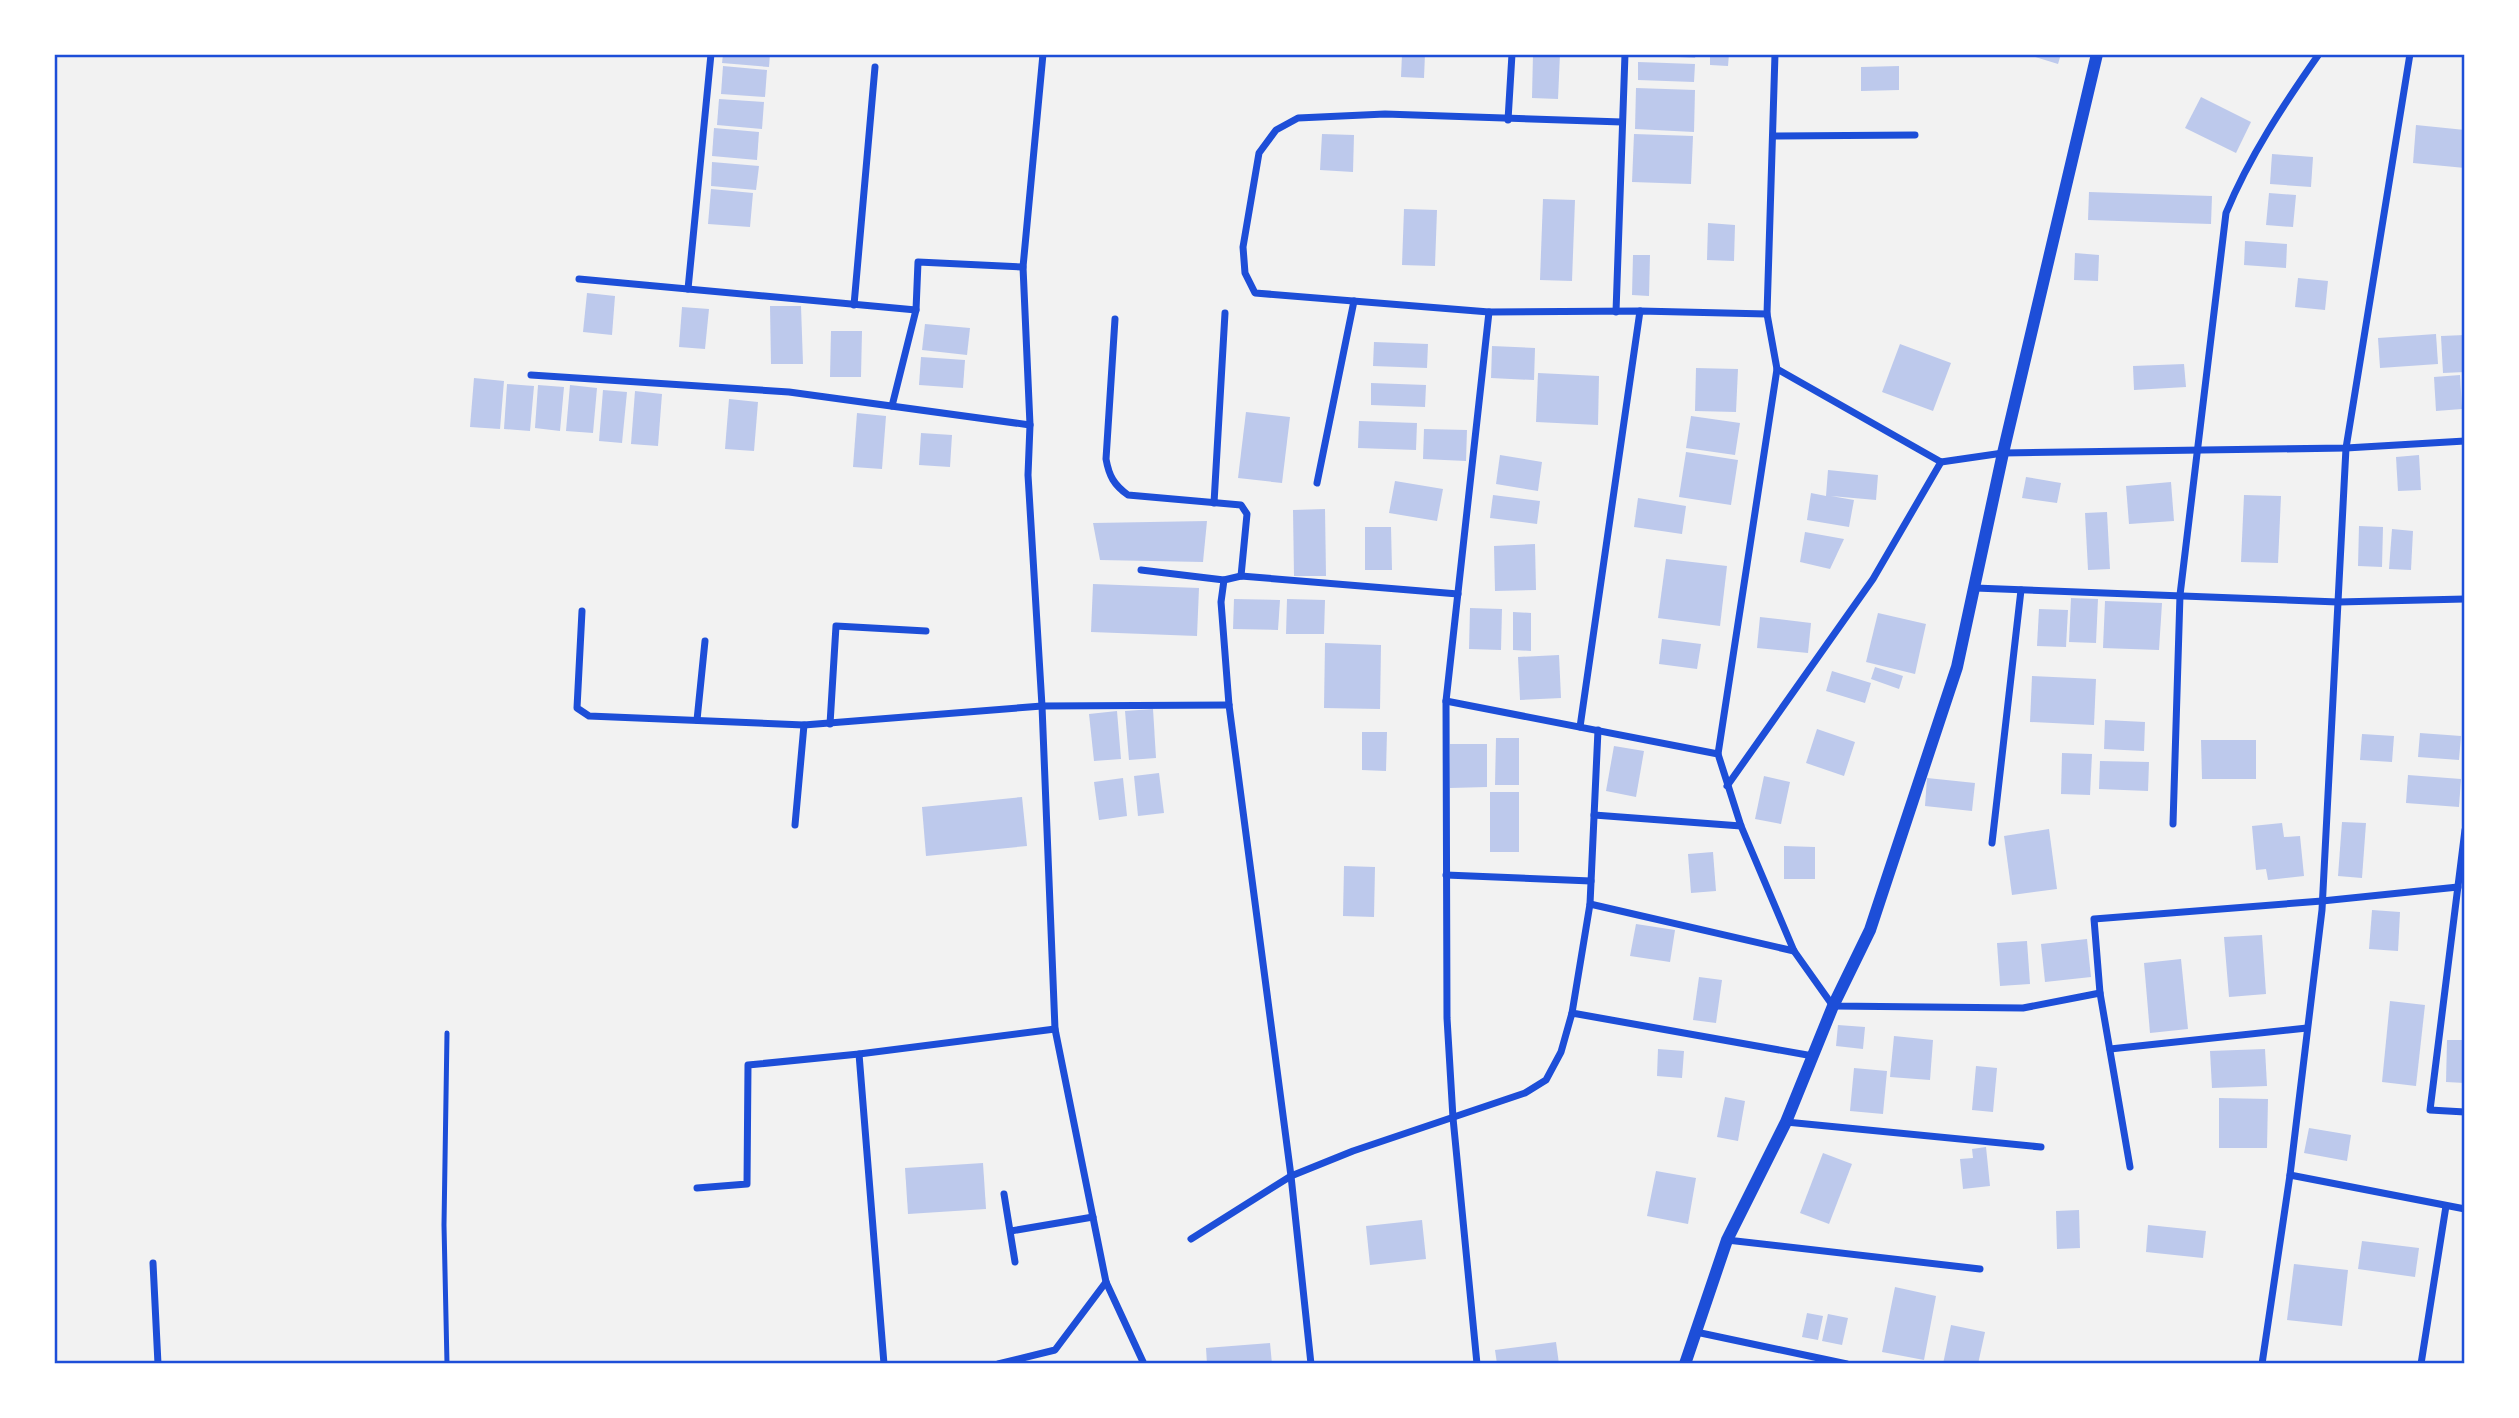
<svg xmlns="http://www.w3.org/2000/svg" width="2519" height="1418" viewBox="0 0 2519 1418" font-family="'Roboto Condensed',sans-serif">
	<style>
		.building { fill: #bdc9ec }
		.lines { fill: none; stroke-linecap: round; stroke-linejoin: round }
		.service { stroke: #1d4ed8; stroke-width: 5 }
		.minor { stroke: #1d4ed8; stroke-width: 7 }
		.tertiary { stroke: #1d4ed8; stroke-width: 12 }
		.neatline { fill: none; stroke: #1d4ed8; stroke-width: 2.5 }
	</style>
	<rect width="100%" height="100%" fill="#f2f2f2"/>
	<g class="building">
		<path d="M723,54H770L769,67L722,63Z"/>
		<path d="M1402,54H1425L1424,78L1401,77Z"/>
		<path d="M1533,54H1560L1558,99L1532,98Z"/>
		<path d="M1661,54H1696L1695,58L1661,56Z"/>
		<path d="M1710,54H1729L1728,66L1710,65Z"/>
		<path d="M2025,54H2061L2058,64Z"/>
		<path d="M1638,62L1695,64L1694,82L1638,80Z"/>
		<path d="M723,66L767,70L765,97L721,94Z"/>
		<path d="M1899,66V90L1861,91V67Z"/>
		<path d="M1636,88L1695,90L1694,132L1635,129Z"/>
		<path d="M2201,97L2251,122L2236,153L2185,128Z"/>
		<path d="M719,99L764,102L762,129L717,125Z"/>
		<path d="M2416,125L2465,130V168L2413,163Z"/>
		<path d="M714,128L759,132L757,160L712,156Z"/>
		<path d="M1322,134L1354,135L1353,172L1320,170Z"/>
		<path d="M1634,134L1693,136L1691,184L1632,182Z"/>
		<path d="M2272,154L2313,157L2311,187L2270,184Z"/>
		<path d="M712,162L759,166L756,190L711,186Z"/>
		<path d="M711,189L753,193L750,227L708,224Z"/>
		<path d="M2089,192L2212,196L2211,224L2088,220Z"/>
		<path d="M2269,193L2296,195L2293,227L2266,225Z"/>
		<path d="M1543,199L1575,200L1572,281L1540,280Z"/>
		<path d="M1404,209L1437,210L1435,266L1402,265Z"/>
		<path d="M1708,223L1735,225L1734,261L1707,260Z"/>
		<path d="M2245,241L2287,244L2286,268L2244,265Z"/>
		<path d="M2075,253L2099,255L2098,281L2074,280Z"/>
		<path d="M1633,255H1650L1649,296L1632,295Z"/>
		<path d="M2298,278L2328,281L2325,310L2295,307Z"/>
		<path d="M587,293L615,296L612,335L583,332Z"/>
		<path d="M770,306H801L803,364H771Z"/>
		<path d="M682,307L709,309L705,349L679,347Z"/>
		<path d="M925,324L970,328L967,355L922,350Z"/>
		<path d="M831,331H862L861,377H830Z"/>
		<path d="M2436,334L2438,364L2380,368L2378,338Z"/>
		<path d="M2465,335V372L2443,373L2441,336Z"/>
		<path d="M1374,342L1428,344L1427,368L1373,366Z"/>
		<path d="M1900,344L1951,363L1933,411L1882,392Z"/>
		<path d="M1492,346L1535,348L1534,380L1491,378Z"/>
		<path d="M921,357L965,360L963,388L919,385Z"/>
		<path d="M2184,364L2186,387L2134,390L2133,366Z"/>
		<path d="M1696,368L1738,369L1736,412L1695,411Z"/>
		<path d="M1538,373L1599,376L1598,425L1536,422Z"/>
		<path d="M2460,375L2462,409L2436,411L2434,377Z"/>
		<path d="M474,378L504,381L500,429L470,427Z"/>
		<path d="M1371,383L1426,385L1425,407L1371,405Z"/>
		<path d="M507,384L534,386L530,431L504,429Z"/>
		<path d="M538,385L564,387L560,431L535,428Z"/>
		<path d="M570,385L597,388L593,433L566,431Z"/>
		<path d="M603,390L627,392L622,443L599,441Z"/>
		<path d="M635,391L662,394L658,446L631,444Z"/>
		<path d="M729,399L758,402L754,451L725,449Z"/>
		<path d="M1246,412L1290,417L1282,483L1238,478Z"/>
		<path d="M857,413L886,416L882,469L853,467Z"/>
		<path d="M1691,416L1740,423L1735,455L1686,448Z"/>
		<path d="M1359,421L1417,423L1416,450L1358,448Z"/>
		<path d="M1424,429L1467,430L1466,461L1423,459Z"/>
		<path d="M921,433L952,435L950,467L919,465Z"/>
		<path d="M1686,452L1738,460L1731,505L1679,497Z"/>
		<path d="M1500,455L1542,462L1538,491L1496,484Z"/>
		<path d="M2419,455L2421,490L2398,491L2396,457Z"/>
		<path d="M1828,470L1878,475L1876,500L1831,496L1854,500L1849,527L1807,520L1811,493L1826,496Z"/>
		<path d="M2026,477L2061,483L2057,503L2022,498Z"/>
		<path d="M1395,481L1443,489L1437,521L1389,513Z"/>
		<path d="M2171,482L2174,521L2129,524L2126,486Z"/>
		<path d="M1493,495L1540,501L1537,524L1490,518Z"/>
		<path d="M2244,495L2281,496L2278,563L2241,562Z"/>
		<path d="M1638,498L1686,506L1682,534L1634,527Z"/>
		<path d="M1325,509L1326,576H1294L1293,510Z"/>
		<path d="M2107,512L2110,569L2088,570L2085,513Z"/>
		<path d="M1207,521L1203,562L1100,560L1093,523Z"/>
		<path d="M2359,526L2383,527L2382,567L2358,566Z"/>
		<path d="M1365,527H1391L1392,570H1365Z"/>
		<path d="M2392,529L2413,531L2411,570L2389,569Z"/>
		<path d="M1805,532L1844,539L1830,569L1800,562Z"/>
		<path d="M1535,544L1536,590L1495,591L1494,546Z"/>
		<path d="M1666,559L1727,566L1720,626L1658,618Z"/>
		<path d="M1093,584L1199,588L1197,636L1091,632Z"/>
		<path d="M2071,598L2098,599L2096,643L2069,642Z"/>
		<path d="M1234,599L1280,600L1278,630L1233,629Z"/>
		<path d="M1287,599L1325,600L1324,634H1286Z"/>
		<path d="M2105,601L2162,603L2159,650L2103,648Z"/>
		<path d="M1470,608L1502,609L1501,650L1469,649Z"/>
		<path d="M2039,609L2068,610L2066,647L2037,646Z"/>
		<path d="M1513,612L1531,613V651L1513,650Z"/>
		<path d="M1878,613L1926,624L1915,674L1866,662Z"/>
		<path d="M1760,617L1811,623L1808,653L1757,648Z"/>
		<path d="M1662,639L1701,644L1697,669L1659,664Z"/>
		<path d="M1325,643L1381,645L1380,709L1324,708Z"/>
		<path d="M1559,655L1561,698L1520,700L1518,657Z"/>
		<path d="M1875,667L1903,676L1899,689L1871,679Z"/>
		<path d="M1832,671L1871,683L1865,703L1826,691Z"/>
		<path d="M2032,676L2096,679L2094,725L2030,722Z"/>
		<path d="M1153,709L1156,758L1129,760L1125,711Z"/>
		<path d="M1117,711L1121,759L1094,761L1089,714Z"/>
		<path d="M2105,720L2145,722L2144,751L2104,749Z"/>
		<path d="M1817,729L1855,742L1844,776L1806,763Z"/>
		<path d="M1362,732H1387L1386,771L1362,770Z"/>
		<path d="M2420,733L2461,736L2459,760L2418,757Z"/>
		<path d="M2362,734L2394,736L2392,762L2360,760Z"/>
		<path d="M1496,738H1519V785H1495Z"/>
		<path d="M2201,740H2256V779H2202Z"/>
		<path d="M1450,744H1487V787L1450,788Z"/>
		<path d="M1614,746L1644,751L1636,797L1606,791Z"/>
		<path d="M2062,753L2092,754L2090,795L2061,794Z"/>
		<path d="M2100,761L2149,762L2148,791L2099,789Z"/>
		<path d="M1159,773L1164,813L1138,816L1134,776Z"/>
		<path d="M2408,775L2461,779L2459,807L2406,803Z"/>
		<path d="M1764,776L1790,782L1781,824L1755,819Z"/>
		<path d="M1123,778L1127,816L1099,820L1094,782Z"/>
		<path d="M1927,778L1975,783L1972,811L1925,806Z"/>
		<rect x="1490" y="792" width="29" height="60"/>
		<path d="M1022,797L1027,846L926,856L922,807Z"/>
		<path d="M2342,822L2366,823L2362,878L2338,876Z"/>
		<path d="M2282,823L2284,837L2300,836L2304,876L2268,880L2266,869L2256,870L2252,826Z"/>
		<path d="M2049,829L2057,889L2012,895L2004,836Z"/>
		<path d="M1784,846L1815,847V879H1784Z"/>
		<path d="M1713,852L1716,891L1691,893L1688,854Z"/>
		<path d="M1344,866L1375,867L1374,917L1343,916Z"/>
		<path d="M2372,910L2400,912L2398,951L2369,949Z"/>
		<path d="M1636,924L1675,930L1670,962L1630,956Z"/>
		<path d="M2262,935L2266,994L2229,997L2224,937Z"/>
		<path d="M2087,939L2091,977L2045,982L2041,944Z"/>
		<path d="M2027,941L2030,984L2000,986L1997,943Z"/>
		<path d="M2181,959L2188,1029L2150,1033L2144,963Z"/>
		<path d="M1699,977L1722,980L1716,1023L1693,1020Z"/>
		<path d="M2390,1001L2425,1005L2416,1086L2382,1082Z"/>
		<path d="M1838,1025L1865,1027L1863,1049L1836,1046Z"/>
		<path d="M1894,1036L1933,1040L1930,1080L1890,1077Z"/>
		<path d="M2447,1040H2465V1083L2446,1082Z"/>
		<path d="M1658,1049L1684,1051L1682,1078L1657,1076Z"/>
		<path d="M2265,1049L2267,1086L2212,1088L2210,1051Z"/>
		<path d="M1976,1066L1997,1068L1993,1112L1972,1110Z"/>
		<path d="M1854,1068L1887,1071L1883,1114L1850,1111Z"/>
		<path d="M1725,1097L1745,1101L1738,1141L1717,1137Z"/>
		<path d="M2219,1098L2268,1099L2267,1148H2219Z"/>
		<path d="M2309,1128L2351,1135L2347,1161L2304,1153Z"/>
		<path d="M1986,1147L1990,1186L1963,1189L1960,1159L1973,1158L1972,1149Z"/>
		<path d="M1823,1153L1852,1164L1829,1224L1800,1213Z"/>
		<path d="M983,1163L986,1209L908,1214L905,1168Z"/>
		<path d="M1656,1171L1696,1178L1688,1224L1647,1216Z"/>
		<path d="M2079,1210L2080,1248L2057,1249L2056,1211Z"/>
		<path d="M1422,1220L1426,1259L1370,1265L1366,1226Z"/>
		<path d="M2148,1225L2206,1231L2203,1258L2146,1252Z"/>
		<path d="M2362,1241L2419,1248L2415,1277L2358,1269Z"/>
		<path d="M2294,1264L2348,1270L2342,1326L2287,1320Z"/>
		<path d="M1895,1287L1936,1296L1924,1360L1882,1352Z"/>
		<path d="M1807,1313L1823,1316L1818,1340L1802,1337Z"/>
		<path d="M1828,1314L1848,1318L1842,1345L1822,1341Z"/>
		<path d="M1951,1325L1985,1332L1978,1364H1943Z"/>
		<path d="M1556,1342L1559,1364H1497L1495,1350Z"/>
		<path d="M1270,1343L1272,1364H1207L1206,1348Z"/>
	</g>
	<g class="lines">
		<path class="service" d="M447,1033L444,1225L447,1364"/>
		<g class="minor">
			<path d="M1043,54L1023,267L1030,425L1028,475L1042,706L1055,1029L1106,1282L1144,1364"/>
			<path d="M1775,54L1767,314L1777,369L1941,462L2003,453L2346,448L2465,441"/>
			<path d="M1508,120L1512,54"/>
			<path d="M1622,122L1385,114L1298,118L1276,130L1259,153L1243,247L1245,273L1255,293L1489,312L1640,311L1767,314"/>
			<path d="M1773,136L1915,135"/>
			<path d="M579,279L916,310"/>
			<path d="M688,289L711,54"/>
			<path d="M854,305L875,67"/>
			<path d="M1616,312L1625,54"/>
			<path d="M1115,319L1106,459C1109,476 1114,485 1128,495L1241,505L1247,514L1241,576"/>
			<path d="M531,375L789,392L1030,425"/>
			<path d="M892,406L916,310L918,262L1023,267"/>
			<path d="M1317,483L1354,301"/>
			<path d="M1214,503L1225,313"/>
			<path d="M1141,570L1224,580"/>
			<path d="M1975,588L2338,602L2465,599"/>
			<path d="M582,611L577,708L589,716L804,725L1042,706L1229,705"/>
			<path d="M1446,701L1718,754L1741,826L1794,951L1833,1006L2023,1008L2100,993"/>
			<path d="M697,720L705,641"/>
			<path d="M830,724L836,626L926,631"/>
			<path d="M1580,727L1640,311"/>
			<path d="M1718,754L1777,369"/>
			<path d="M1727,786L1873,579L1941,462"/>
			<path d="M1594,815L1741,826"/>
			<path d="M2173,824L2180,595L2226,213C2249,157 2284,104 2319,54"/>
			<path d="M795,825L804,725"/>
			<path d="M2465,830L2430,1110L2465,1112"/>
			<path d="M1992,843L2021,590"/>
			<path d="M1446,875L1591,881"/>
			<path d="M1590,904L1794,951"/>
			<path d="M1572,1013L1590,904L1598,730"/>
			<path d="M2110,1049L2307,1028"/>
			<path d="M859,1054L884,1364"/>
			<path d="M1786,1122L2041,1147"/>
			<path d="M2130,1167L2100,993L2094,919L2322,901L2458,887"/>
			<path d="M2290,1175L2465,1209"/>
			<path d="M697,1188L747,1184L748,1065L859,1054L1055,1029"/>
			<path d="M1004,1194L1015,1262"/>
			<path d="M1011,1231L1093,1217"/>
			<path d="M1191,1239L1291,1176L1353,1151L1525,1093L1546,1080L1561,1052L1572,1013L1813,1056"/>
			<path d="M1727,1240L1980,1269"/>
			<path d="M153,1263L158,1364"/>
			<path d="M1696,1332L1847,1364"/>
			<path d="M998,1364L1055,1350L1106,1282"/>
			<path d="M1311,1364L1291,1176L1229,705L1221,602L1224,580L1241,576L1458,594"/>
			<path d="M1477,1364L1453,1118L1447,1018L1446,701L1489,312"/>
			<path d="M2262,1364L2290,1175L2322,910L2346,448L2410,54"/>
			<path d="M2421,1364L2446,1206"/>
		</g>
		<path class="tertiary" d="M1685,1364L1727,1240L1786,1122L1833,1006L1870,930L1957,667L2003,453L2097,54"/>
	</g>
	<rect width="2519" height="1418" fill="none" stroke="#ffffff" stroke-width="112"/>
	<rect x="56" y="56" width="2407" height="1306" class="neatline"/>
</svg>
